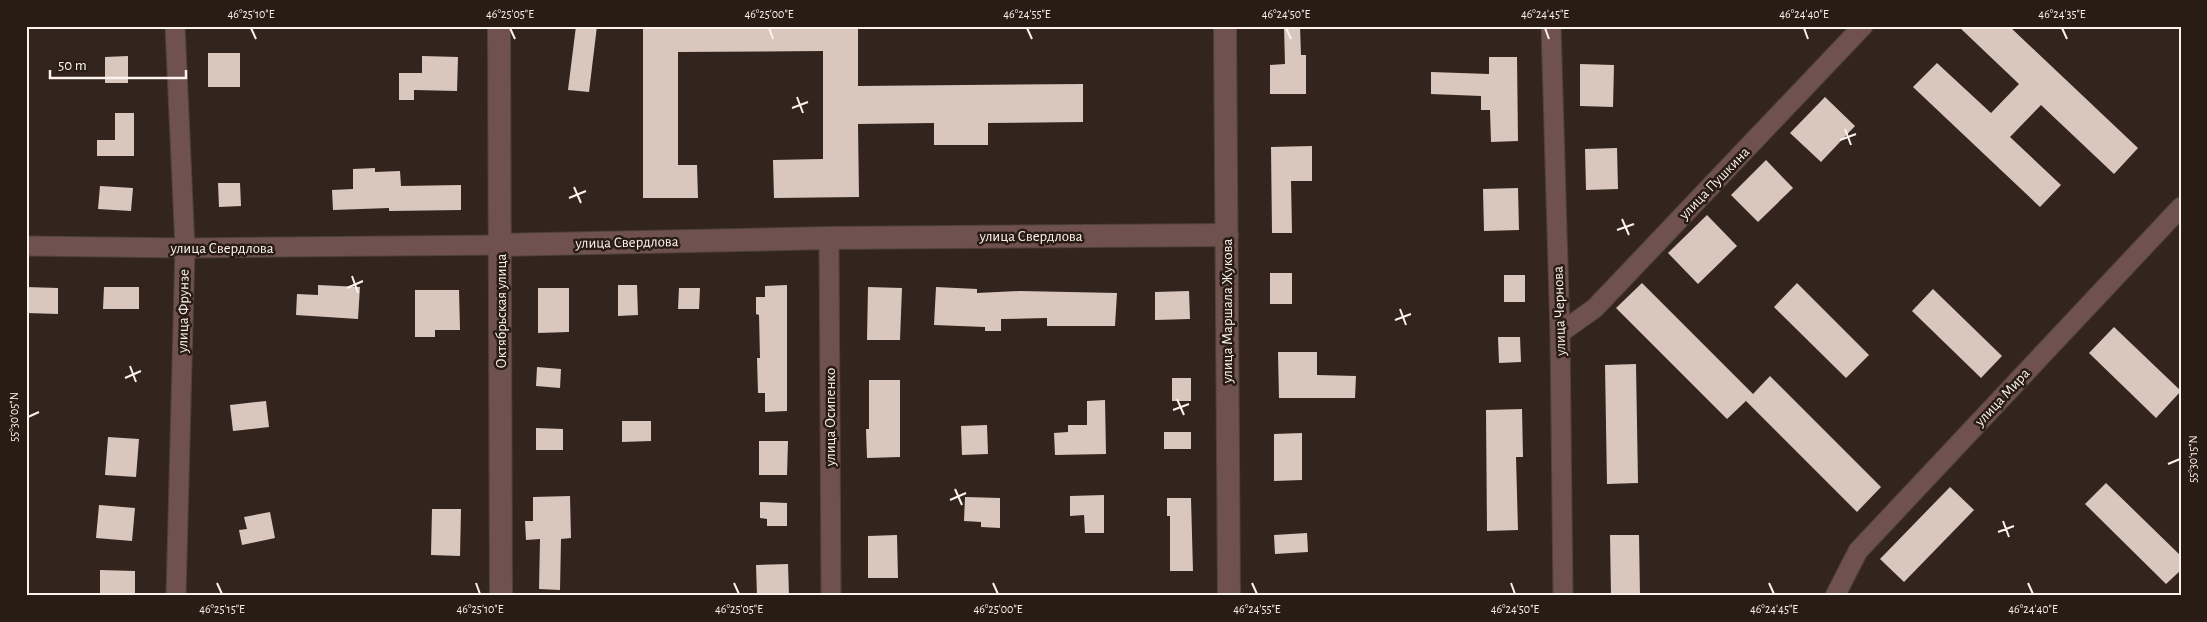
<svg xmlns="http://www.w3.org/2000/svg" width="2207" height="622" viewBox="0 0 2207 622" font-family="'Alegreya Sans',sans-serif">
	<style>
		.building { fill: #d9c7be }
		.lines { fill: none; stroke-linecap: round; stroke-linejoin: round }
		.minor-casing { stroke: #4f423b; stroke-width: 21 }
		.tertiary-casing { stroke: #4f423b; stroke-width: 24 }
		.minor { stroke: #6f514e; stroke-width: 19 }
		.tertiary { stroke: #6f514e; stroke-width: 22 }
		.ticks { fill: none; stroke: #fcf3ee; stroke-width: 2 }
		.labels { text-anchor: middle; stroke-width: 5; stroke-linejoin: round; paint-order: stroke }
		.street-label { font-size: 15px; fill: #fcf3ee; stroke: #291c15 }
		.neatline { fill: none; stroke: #fcf3ee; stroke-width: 2 }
		.ticks-label { font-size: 12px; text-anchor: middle; fill: #fcf3ee }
	</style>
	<rect width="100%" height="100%" fill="#33251e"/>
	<g class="building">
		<path d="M576,26H597L589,92L568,90Z"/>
		<path d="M643,26H858V86L1083,84V122L988,123V145H934V123L858,124L859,197L774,198L773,160L823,159V51L678,52V165H697L698,198H643Z"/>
		<path d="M1284,26H1300L1301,55H1306V94H1270V65L1285,64Z"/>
		<path d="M1958,26H2009L2138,148L2114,174L2041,105L2010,137L2061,185L2040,207L1913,87L1937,63L1991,113L2019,84Z"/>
		<rect x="208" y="53" width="32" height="34"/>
		<path d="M128,56V83H105V57Z"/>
		<path d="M422,56L458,57L457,91L414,90V100H399V73H422Z"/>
		<path d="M1489,57H1517L1518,141L1491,142L1490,110H1481V96L1431,94V72L1489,74Z"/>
		<path d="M1580,64L1614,65L1613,107L1580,106Z"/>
		<path d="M1825,97L1855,126L1821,162L1790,133Z"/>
		<path d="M115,113H134V156H97V140H115Z"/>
		<path d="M1312,146V181H1291L1292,233H1272L1271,147Z"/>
		<path d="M1617,148L1618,189L1586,190L1585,149Z"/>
		<path d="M1766,160L1793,188L1758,222L1731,195Z"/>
		<path d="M375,168V172L400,171L401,186L461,185V210L389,211V208L333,210L332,190L353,189V169Z"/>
		<path d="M218,183H240L241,206L219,207Z"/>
		<path d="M100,186L133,188L131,211L98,209Z"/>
		<path d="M1518,188L1519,230L1484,231L1483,189Z"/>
		<path d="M1707,215L1737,246L1698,284L1668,253Z"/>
		<rect x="1270" y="273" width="22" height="31"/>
		<rect x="1504" y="275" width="21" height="27"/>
		<path d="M1642,283L1753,394L1770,376L1881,487L1857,512L1746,401L1748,399L1727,419L1616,308Z"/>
		<path d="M1797,283L1869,355L1846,378L1774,307Z"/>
		<path d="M318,285L360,287L358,319L296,315L297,294L318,295Z"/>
		<path d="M618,285H637L638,315L618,316Z"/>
		<path d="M787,285V411L765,412V393H758L757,358H760L759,315L756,314V297H765V286Z"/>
		<path d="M26,287L58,288V314L26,313Z"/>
		<path d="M104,287H139V309H103Z"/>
		<path d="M868,287L902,288L900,340H867Z"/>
		<path d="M936,287L977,289V293L1020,291L1117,293L1115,326H1047V318L1001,319V331H985V327L934,325Z"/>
		<path d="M538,288H569V332L538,333Z"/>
		<path d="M679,288H700L699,309H678Z"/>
		<path d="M1933,289L2002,356L1981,378L1912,311Z"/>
		<path d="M415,290H459L460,330H435V337H415Z"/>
		<path d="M1189,291L1190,319L1155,320V292Z"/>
		<path d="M2114,327L2181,391L2156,418L2089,353Z"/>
		<path d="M1498,337H1520L1521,362L1499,363Z"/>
		<path d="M1278,352H1317V375L1356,376L1355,398H1279Z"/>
		<path d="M1636,364L1638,483L1607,484L1605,365Z"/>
		<path d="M537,367L561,369L560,388L536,386Z"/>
		<rect x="1172" y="378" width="19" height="23"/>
		<path d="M869,380H900V457L867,458L866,429H869Z"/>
		<path d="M1105,400L1106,454L1055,455L1054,433L1068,432V425H1087V401Z"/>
		<path d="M266,401L269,427L233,431L230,405Z"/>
		<path d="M1522,409L1523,457H1516L1518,530L1487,531L1486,410Z"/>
		<path d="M622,421H651V441L622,442Z"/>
		<path d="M987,425L988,454L962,455L961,426Z"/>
		<path d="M536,428L563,429V450H536Z"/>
		<rect x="1164" y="432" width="27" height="17"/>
		<path d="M1302,433V480L1274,481V434Z"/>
		<path d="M108,437L139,439L136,477L105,475Z"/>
		<path d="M759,441H788L787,475H759Z"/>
		<path d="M2106,483L2181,556V570L2166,584L2085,504Z"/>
		<path d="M1950,487L1974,510L1904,582L1880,559Z"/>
		<path d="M1104,495V533H1085L1084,515L1070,516V496Z"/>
		<path d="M570,496L571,538L561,539L560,590L539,589L540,539L526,540L525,521H533V497Z"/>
		<path d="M965,497L1000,498V528L981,527V522L964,521Z"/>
		<path d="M1167,498H1191L1193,571H1170V516H1167Z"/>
		<path d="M760,502L787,503V526H767V519L760,518Z"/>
		<path d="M99,505L135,508L132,541L96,538Z"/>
		<path d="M432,509H461L460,556L431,555Z"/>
		<path d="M270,512L275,538L242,545L239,530L247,529L244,517Z"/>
		<path d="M1307,533L1308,552L1275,554L1274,535Z"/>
		<path d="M897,535L898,578H868V536Z"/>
		<path d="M1610,535H1639L1640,596H1611Z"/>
		<path d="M788,564L789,596H757L756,565Z"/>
		<path d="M100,570L135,571V596H100Z"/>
	</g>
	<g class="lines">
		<g class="minor-casing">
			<g id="minor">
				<path d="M175,26L185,248L176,596"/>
				<path d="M1551,26L1560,333L1563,596"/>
				<path d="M829,238L831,596"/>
				<path d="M26,246L185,248L501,245"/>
				<path d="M1560,333L1595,308L1863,26"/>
				<path d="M1835,596L1858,551L2181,207"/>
			</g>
		</g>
		<g class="tertiary-casing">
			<g id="tertiary">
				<path d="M499,26L501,596"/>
				<path d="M1225,26L1229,596"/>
				<path d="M501,245L829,238L1227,235"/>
			</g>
		</g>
		<use href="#minor" class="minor"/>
		<use href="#tertiary" class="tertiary"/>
	</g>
	<path class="ticks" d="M251,28L256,39M510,28L515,39M769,28L773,39M1027,28L1032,39M1286,28L1291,39M1545,28L1549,39M1804,28L1808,39M2062,28L2067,39M797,97L803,113M792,108L808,102M1845,129L1851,145M1840,140L1856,134M574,187L581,203M569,198L586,191M1622,219L1629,235M1617,230L1634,224M352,276L358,293M347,288L363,281M1400,309L1406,325M1395,320L1411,314M130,366L136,382M125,378L141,371M1177,399L1184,415M1173,410L1189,404M28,417L39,412M2168,464L2180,459M955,489L962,505M950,500L966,493M2003,521L2009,537M1998,532L2014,526M217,583L222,594M476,583L480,594M734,583L739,594M993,583L998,594M1252,583L1257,594M1511,583L1515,594M1769,583L1774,594M2028,583L2033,594"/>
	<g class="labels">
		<g class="street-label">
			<text transform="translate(1714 183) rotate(-46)" y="5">улица Пушкина</text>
			<text x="1031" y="241">улица Свердлова</text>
			<text transform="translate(627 242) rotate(-1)" y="5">улица Свердлова</text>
			<text x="222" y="253">улица Свердлова</text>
			<text transform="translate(183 311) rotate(-89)" y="5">улица Фрунзе</text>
			<text transform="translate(501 311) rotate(-90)" y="5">Октябрьская улица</text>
			<text transform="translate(1227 311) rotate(-90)" y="5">улица Маршала Жукова</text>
			<text transform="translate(1559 311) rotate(-92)" y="5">улица Чернова</text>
			<text transform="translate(2002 397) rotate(-47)" y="5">улица Мира</text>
			<text transform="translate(830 417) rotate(-90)" y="5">улица Осипенко</text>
		</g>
	</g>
	<rect width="2207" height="622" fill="none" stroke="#291c15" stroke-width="55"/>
	<path d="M50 70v8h136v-8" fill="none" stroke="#fcf3ee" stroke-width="2.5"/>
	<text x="58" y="70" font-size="15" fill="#fcf3ee" stroke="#291c15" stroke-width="4" paint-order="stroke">50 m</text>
	<rect x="28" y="28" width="2152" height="566" class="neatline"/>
	<g class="ticks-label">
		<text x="251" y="18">46°25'10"E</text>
		<text x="510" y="18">46°25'05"E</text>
		<text x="769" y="18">46°25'00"E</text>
		<text x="1027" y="18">46°24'55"E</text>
		<text x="1286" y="18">46°24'50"E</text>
		<text x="1545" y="18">46°24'45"E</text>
		<text x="1804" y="18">46°24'40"E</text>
		<text x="2062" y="18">46°24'35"E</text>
		<text transform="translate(14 417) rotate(-90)" y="4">55°30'05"N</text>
		<text transform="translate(2193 459) rotate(-90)" y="4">55°30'15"N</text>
		<text x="222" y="613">46°25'15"E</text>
		<text x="480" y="613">46°25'10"E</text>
		<text x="739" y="613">46°25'05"E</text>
		<text x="998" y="613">46°25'00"E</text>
		<text x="1257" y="613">46°24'55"E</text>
		<text x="1515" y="613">46°24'50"E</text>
		<text x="1774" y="613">46°24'45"E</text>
		<text x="2033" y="613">46°24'40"E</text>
	</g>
</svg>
